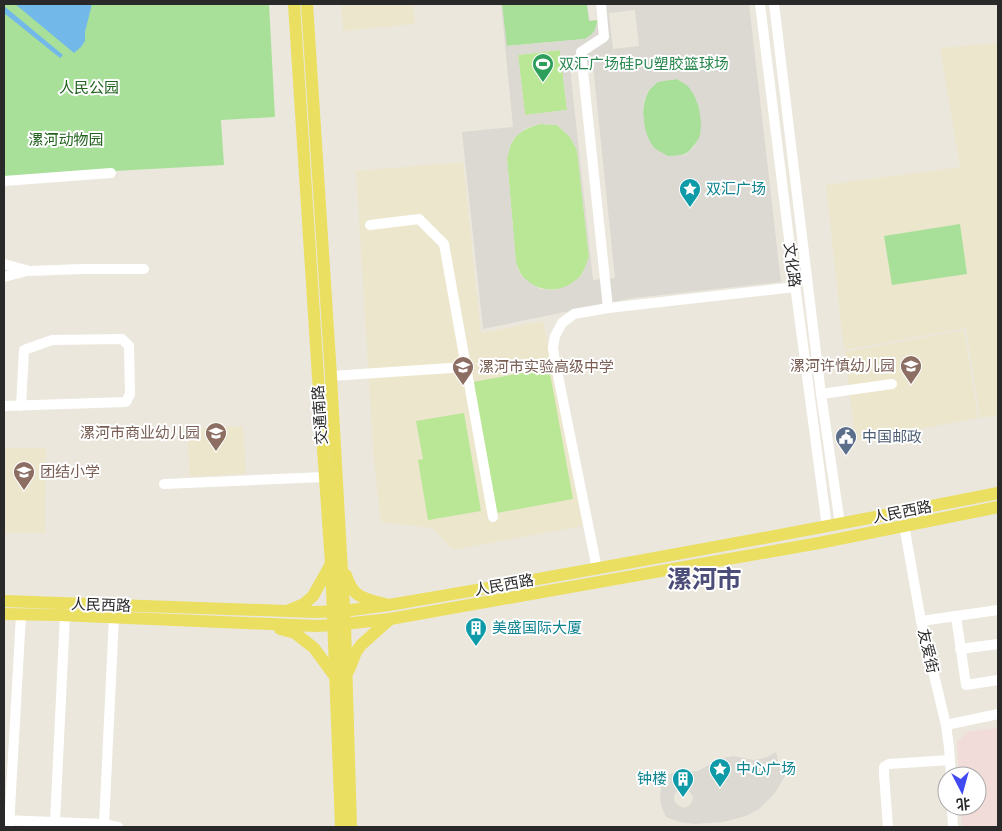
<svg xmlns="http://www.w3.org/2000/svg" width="1002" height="831" viewBox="0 0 1002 831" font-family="'Work Sans','Noto Sans SC',sans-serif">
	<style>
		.education { fill: #ece6cc }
		.medical { fill: #f2dcd9 }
		.green { fill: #a8e09a }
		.pitch { fill: #b9e796 }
		.plaza { fill: #dbd9d2; fill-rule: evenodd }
		.water { fill: #72b9ea }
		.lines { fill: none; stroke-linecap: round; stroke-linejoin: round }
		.minor { stroke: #fff; stroke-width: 10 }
		.major { stroke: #ebdf61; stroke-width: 12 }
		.labels { text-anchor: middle; stroke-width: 4; stroke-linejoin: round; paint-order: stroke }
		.leisure-label { font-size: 15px; fill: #27864d; stroke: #fff; text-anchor: start }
		.park-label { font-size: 15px; fill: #21631d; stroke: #fff }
		.culture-label { font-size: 15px; fill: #0d838f; stroke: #fff; text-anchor: start }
		.street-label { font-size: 15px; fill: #292929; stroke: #fff }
		.education-label { font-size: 15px; fill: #785e54; stroke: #fff; text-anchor: end }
		.service-label { font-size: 15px; fill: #4e5e75; stroke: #fff; text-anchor: start }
		.town-label { font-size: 25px; font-weight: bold; fill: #4c4d78; stroke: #fff }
	</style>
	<rect width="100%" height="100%" fill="#ebe7dc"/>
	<g class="education">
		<path d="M341,4H413L415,24L343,31Z"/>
		<path d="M998,43V415L980,418L966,328L844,350L826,185L960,167L940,48Z"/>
		<path d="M463,162L481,333L543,321L583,526L453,550L432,528L381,522L374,462L356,171Z"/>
		<path d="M964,330L978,418L855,441L845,352Z"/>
		<path d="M243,426L246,474L190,477L187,429Z"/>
		<path d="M4,448H46L45,533H4Z"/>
	</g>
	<path class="medical" d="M998,728V827H962L961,806H977V776H959L957,742L967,732Z"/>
	<g class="green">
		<path d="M4,4H269L275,117L221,120L224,165L4,177Z"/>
		<path d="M502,4H587L589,21L597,20C597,29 593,35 585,39L506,46Z"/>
		<path d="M677,79C680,81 684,83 687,85C698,94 705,122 700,136C699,139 696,143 694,145C689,153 684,155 675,156C674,156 668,156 667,156C641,150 634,95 658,82C663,79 671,80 677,79Z"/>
		<path d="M960,224L967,274L892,285L884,236Z"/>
	</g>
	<g class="pitch">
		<path d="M560,50L567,110L525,115L518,55Z"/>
		<path d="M540,124L557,125L570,137L577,150L589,257C587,263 585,269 581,275C568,295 534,294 521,274C519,271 518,267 516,263L507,159C511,137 519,130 540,124Z"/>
		<path d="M549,368L573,499L497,513L473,382Z"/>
		<path d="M464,413L481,511L428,520L418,460L423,459L416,421Z"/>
	</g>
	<g class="plaza">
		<path d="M501,4H502L507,46L585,39L594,32L597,24V20L589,21L587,4L590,21L597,20L596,4H749L781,282L633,298L483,329L462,132L513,127ZM635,10L639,46L613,49L609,13ZM560,50L567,110L525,115L518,55ZM593,65L615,278L593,280L570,68ZM677,79L688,86L694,95L699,107L701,123L700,136L693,148L685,155L668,156L654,148L649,140L645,129L643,112L644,100L649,90L658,82ZM540,124L557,125L570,137L577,150L589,256L586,265L581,276L569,285L556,290L540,289L529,282L520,274L516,263L507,159L510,146L514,138L526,128Z"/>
		<path d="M776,752L781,773L787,772L775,793L759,809L746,816L723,822L694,824L680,822L666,817L662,808L660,799L661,787L664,776L679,771L686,772L698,771L719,759L733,756L754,760L765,758ZM683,789L689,791L693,796L692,802L690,805L685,808L679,806L675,802L674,799L675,793L680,790Z"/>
	</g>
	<g class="water">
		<path d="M15,4H92L85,32V41L81,47L74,53Z"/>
		<path d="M4,6L63,55L60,58L4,13Z"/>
	</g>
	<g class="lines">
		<g class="minor">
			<path d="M601,4L604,37L581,52L608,308"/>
			<path d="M760,4L790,247L827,527"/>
			<path d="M774,4L821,394L840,524"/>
			<path d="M4,181L111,173"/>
			<path d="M370,225L419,219L444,244L493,517"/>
			<path d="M4,264L30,271L82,269H144"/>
			<path d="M4,277L27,271"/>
			<path d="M331,376L466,367"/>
			<path d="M821,394L892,384"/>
			<path d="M4,406L126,402L130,394L129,346L122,339L52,340L24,350L21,406"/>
			<path d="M164,484L325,477"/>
			<path d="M904,525L921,621L946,725L949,747L951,776"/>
			<path d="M597,569L554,356L553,347L555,336L562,323L574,314L608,308L795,287"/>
			<path d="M956,616L966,685L998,680"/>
			<path d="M921,621L998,610"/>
			<path d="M960,649L998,644"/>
			<path d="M946,725L998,714"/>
			<path d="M952,806L953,827"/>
			<path d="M4,820L104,824L118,827"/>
			<path d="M55,822L65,615"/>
			<path d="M104,824L114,617"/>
			<path d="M9,827L21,615"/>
			<path d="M888,827L884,774V767L889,764L950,760"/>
		</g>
		<g class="major">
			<path d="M294,4L318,377L331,564L341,827"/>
			<path d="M307,4L331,376L345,624L351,827"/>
			<path d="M346,575C353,598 363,598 385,604"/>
			<path d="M4,601L314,612L344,611L389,605C593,570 796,533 998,493"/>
			<path d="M289,610L304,604L313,596L331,564"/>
			<path d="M4,614L59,615L316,626L334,625L390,619L819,543L998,507"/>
			<path d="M280,629L295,633L314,648L336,678"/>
			<path d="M349,670L356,652L361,645L390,619"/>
		</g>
	</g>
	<defs>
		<g id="stadium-pin" transform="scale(1.125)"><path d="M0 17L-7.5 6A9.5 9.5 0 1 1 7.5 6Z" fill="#2e9e5b" stroke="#fff"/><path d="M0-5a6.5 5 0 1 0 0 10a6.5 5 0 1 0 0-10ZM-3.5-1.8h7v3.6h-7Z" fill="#fff"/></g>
		<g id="sight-pin" transform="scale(1.125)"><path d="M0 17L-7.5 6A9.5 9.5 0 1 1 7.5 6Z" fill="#0f9aa8" stroke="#fff"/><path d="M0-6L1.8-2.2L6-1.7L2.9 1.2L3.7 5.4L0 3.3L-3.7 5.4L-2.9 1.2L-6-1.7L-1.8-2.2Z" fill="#fff"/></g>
		<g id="school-pin" transform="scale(1.125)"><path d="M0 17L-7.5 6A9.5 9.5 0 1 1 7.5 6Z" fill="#8d6e63" stroke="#fff"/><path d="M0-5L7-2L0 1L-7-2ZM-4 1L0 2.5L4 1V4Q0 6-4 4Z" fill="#fff"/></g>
		<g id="civic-pin" transform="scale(1.125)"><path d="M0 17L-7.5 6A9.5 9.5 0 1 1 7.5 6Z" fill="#5c6f8a" stroke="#fff"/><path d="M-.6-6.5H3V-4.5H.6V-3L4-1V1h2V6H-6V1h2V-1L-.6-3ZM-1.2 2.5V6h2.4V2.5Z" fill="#fff"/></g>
		<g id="building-pin" transform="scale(1.125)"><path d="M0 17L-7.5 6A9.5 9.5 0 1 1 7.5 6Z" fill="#0f9aa8" stroke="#fff"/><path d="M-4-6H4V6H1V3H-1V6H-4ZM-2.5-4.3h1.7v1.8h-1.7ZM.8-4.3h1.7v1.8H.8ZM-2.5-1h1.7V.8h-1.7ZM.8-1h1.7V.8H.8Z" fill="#fff"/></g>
	</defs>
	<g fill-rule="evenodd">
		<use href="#stadium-pin" x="543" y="64"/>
		<use href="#sight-pin" x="690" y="189"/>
		<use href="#school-pin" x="911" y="366"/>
		<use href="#school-pin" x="463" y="367"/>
		<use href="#school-pin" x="216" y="433"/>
		<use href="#civic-pin" x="846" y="437"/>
		<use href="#school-pin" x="24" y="472"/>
		<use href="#building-pin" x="476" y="628"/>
		<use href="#sight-pin" x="720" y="769"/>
		<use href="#building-pin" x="683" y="779"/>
	</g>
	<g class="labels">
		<g class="leisure-label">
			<text x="559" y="69">双汇广场硅PU塑胶篮球场</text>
		</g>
		<g class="park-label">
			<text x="89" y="93">人民公园</text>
			<text x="66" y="145">漯河动物园</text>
		</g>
		<g class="culture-label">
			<text x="706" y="194">双汇广场</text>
			<text x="492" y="633">美盛国际大厦</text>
			<text x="736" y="774">中心广场</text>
			<text x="667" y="784" text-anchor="end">钟楼</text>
		</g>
		<g class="street-label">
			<text transform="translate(792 265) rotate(83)" y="5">文化路</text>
			<text transform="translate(320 415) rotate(-94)" y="5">交通南路</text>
			<text transform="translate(902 512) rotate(-11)" y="5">人民西路</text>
			<text transform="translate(504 585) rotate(-10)" y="5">人民西路</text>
			<text transform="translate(101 605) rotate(2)" y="5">人民西路</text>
			<text transform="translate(928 651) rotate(77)" y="5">友爱街</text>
		</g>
		<g class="education-label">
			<text x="895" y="371">漯河许慎幼儿园</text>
			<text x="479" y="372" text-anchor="start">漯河市实验高级中学</text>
			<text x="200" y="438">漯河市商业幼儿园</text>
			<text x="40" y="477" text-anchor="start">团结小学</text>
		</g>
		<g class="service-label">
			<text x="862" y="442">中国邮政</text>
		</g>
		<g class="town-label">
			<text x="704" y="588">漯河市</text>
		</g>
	</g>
	<rect width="1002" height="831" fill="none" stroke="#292929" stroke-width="10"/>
	<g transform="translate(962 791) rotate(174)"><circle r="24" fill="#ffffff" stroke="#a9a9a9"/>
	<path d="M0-4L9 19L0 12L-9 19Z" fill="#4149f3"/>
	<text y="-8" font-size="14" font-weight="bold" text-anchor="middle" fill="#292929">北</text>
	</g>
</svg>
